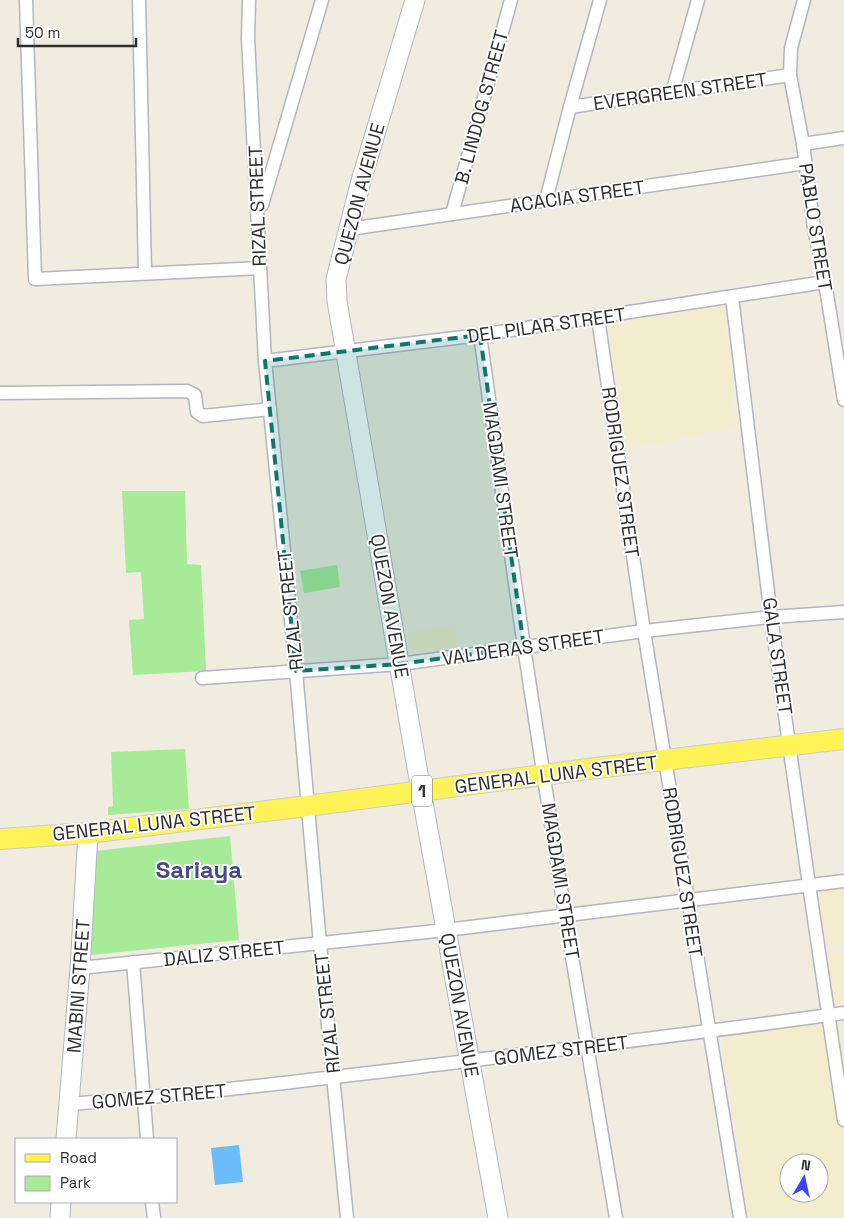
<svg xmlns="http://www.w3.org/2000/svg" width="844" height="1218" viewBox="0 0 844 1218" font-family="'Space Grotesk',sans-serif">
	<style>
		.education { fill: #f3edce; fill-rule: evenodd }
		.green { fill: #a7eb98 }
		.water { fill: #6bbdfa }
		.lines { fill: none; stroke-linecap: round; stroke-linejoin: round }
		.street-casing { stroke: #b4b4c2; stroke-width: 15 }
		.secondary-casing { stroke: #b4b4c2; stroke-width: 21 }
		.primary-casing { stroke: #cdcdcd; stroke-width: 22 }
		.street { stroke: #fff; stroke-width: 12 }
		.secondary { stroke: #fff; stroke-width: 19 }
		.primary { stroke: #fef257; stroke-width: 20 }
		.marked { fill: #0f766e; fill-opacity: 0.2; stroke: #0f766e; stroke-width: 4; stroke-dasharray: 10 6; stroke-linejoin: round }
		.labels { text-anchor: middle; stroke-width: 4; stroke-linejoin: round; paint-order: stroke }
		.shield { fill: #fff; stroke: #6d6d6d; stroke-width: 1 }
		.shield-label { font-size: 18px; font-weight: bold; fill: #2e2e2e }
		.street-label { font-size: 19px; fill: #2e2e2e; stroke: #fff }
		.district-label { font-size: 24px; font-weight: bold; fill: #494a84; stroke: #fff }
	</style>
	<rect width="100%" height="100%" fill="#f0ece0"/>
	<g class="education">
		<path d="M724,306L737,428L626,449L608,325Z"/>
		<path d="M455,626L458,648L411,654L408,632Z"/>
		<path d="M844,883V944L824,947L815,888Z"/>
		<path d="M844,951V1007L834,1009L825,953Z"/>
		<path d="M844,1021V1218H748L722,1037ZM789,1163H819V1193H789Z"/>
	</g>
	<g class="green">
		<path d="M122,491H185L187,564L201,565L206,671L133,675L129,620L144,619L141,572L126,573Z"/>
		<path d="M337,565L340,587L304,593L300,571Z"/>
		<path d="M185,749L189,809L108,815V807L113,806L111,752Z"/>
		<path d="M230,836L239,940L91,955L95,851Z"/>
	</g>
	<path class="water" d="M239,1145L243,1182L215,1185L211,1148Z"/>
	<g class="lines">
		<g class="street-casing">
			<g id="street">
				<path d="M26,0L35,279L260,268"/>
				<path d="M139,0L145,273"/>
				<path d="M249,0L248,39L265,361L296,671L320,944L347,1218"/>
				<path d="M804,0L791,48L790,75L803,144L814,228L825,282L844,400"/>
				<path d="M672,93L698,0"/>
				<path d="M570,107L790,75"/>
				<path d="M803,144L844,138"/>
				<path d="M546,200L570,107L600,0"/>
				<path d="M262,205L322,0"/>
				<path d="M452,214L511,0"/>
				<path d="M349,229L806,163"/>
				<path d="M732,297L771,617L809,885L844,1120"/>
				<path d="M598,318L644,631L740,1218"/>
				<path d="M480,335L524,647L565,915L616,1218"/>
				<path d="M265,361L480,335L825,282"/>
				<path d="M0,393L187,391L195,395L197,412L203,416L270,409"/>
				<path d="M202,678L400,664L644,631L771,617L844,612"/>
				<path d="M133,962L147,1139"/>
				<path d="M80,968L446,930L844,881"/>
				<path d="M69,1104C199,1094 329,1078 459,1062C587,1046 716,1031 844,1013"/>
				<path d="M152,1202L154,1218"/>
			</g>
		</g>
		<g class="secondary-casing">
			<g id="secondary">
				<path d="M415,0L361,181L336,279L337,301L421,791L498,1218"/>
				<path d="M66,1139L80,968L88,833"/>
				<path d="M60,1218L61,1202"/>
			</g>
		</g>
		<g class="primary-casing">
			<path id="primary" d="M0,839L88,833L307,806L588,769L844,739"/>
		</g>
		<use href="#street" class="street"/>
		<use href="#secondary" class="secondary"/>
		<use href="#primary" class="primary"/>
	</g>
	<path class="marked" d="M480,335L524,647L400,664L296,671L265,361Z"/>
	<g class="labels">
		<rect class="shield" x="412" y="775.5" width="20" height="31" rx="4"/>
		<g class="shield-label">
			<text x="422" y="797">1</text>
		</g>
		<g class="street-label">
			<text transform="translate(680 91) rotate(-8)" y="7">EVERGREEN STREET</text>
			<text transform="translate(481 107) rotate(-75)" y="7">B. LINDOG STREET</text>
			<text transform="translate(359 194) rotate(-75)" y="7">QUEZON AVENUE</text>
			<text transform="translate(577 196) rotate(-8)" y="7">ACACIA STREET</text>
			<text transform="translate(257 206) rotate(-92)" y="7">RIZAL STREET</text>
			<text transform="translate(816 227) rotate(81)" y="7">PABLO STREET</text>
			<text transform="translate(546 325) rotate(-8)" y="7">DEL PILAR STREET</text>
			<text transform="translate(621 472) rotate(82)" y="7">RODRIGUEZ STREET</text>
			<text transform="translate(501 480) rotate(82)" y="7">MAGDAMI STREET</text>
			<text transform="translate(390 606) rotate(80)" y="7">QUEZON AVENUE</text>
			<text transform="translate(290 610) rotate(-96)" y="7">RIZAL STREET</text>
			<text transform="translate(523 647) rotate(-8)" y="7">VALDERAS STREET</text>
			<text transform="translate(778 656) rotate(82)" y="7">GALA STREET</text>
			<text transform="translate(556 774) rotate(-7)" y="7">GENERAL LUNA STREET</text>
			<text transform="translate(154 823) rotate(-6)" y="7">GENERAL LUNA STREET</text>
			<text transform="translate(683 872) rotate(81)" y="7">RODRIGUEZ STREET</text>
			<text transform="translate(561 881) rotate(81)" y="7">MAGDAMI STREET</text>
			<text transform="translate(224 953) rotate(-6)" y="7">DALIZ STREET</text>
			<text transform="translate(78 986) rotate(-86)" y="7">MABINI STREET</text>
			<text transform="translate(460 1005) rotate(80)" y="7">QUEZON AVENUE</text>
			<text transform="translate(327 1013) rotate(-96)" y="7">RIZAL STREET</text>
			<text transform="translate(561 1050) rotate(-7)" y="7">GOMEZ STREET</text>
			<text transform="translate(159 1096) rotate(-5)" y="7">GOMEZ STREET</text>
		</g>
		<g class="district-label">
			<text x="199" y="878">Sariaya</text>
		</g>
	</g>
	<rect x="15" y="1138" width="162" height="65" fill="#ffffff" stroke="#ababab"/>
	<rect x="25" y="1154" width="25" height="8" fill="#fef257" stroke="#ababab"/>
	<text x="60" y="1163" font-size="15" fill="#2e2e2e">Road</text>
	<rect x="25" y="1176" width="25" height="15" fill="#a7eb98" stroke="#ababab"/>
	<text x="60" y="1188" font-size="15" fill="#2e2e2e">Park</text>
	<g transform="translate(804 1178) rotate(9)"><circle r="24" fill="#ffffff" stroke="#ababab"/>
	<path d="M0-4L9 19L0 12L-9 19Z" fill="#3e43ff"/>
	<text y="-8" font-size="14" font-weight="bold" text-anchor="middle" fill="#2e2e2e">N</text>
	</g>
	<path d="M18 38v8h118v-8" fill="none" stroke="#2e2e2e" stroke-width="2.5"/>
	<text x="25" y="38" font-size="15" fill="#2e2e2e" stroke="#ffffff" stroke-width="4" paint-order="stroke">50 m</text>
</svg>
